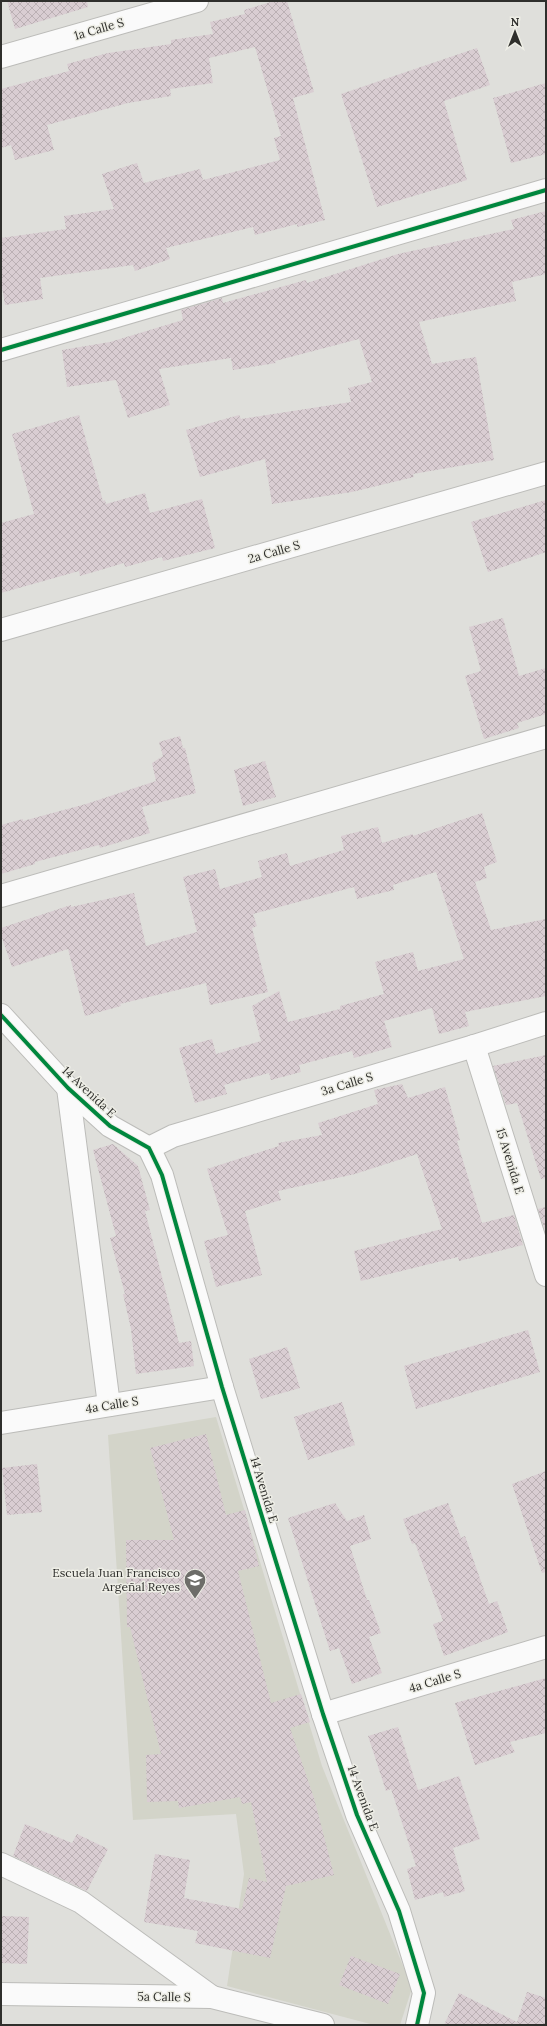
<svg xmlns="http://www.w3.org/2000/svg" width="547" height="2026" viewBox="0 0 547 2026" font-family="Lora,serif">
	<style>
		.built { fill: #d3d4c9 }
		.building { fill: url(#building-cross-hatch) }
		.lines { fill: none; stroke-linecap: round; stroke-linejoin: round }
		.street-casing { stroke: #bcbcb9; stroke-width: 24 }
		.street { stroke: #fafafa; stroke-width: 22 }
		.cycleway-casing { stroke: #eeeee6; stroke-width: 6 }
		.cycleway { stroke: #00873e; stroke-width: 4 }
		.labels { text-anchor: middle; stroke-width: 3; stroke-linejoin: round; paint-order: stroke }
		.street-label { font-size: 12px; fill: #2f2f2c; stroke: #eeeee6 }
		.poi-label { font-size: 12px; fill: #2f2f2c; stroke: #eeeee6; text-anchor: end }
	</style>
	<defs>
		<pattern id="building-cross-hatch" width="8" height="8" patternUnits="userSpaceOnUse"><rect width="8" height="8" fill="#d9cdd2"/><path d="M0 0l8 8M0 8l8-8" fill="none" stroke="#bbb0b4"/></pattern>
	</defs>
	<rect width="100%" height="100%" fill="#dfdfdb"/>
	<path class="built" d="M216,1417L322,1766L412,1988L400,2025H374L227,1986L244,1874L236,1814L133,1820L108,1435Z"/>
	<g class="building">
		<path d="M7,1H87L88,7L15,29Z"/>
		<path d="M274,1H287L314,92L293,98L325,220L297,227V224L255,235L253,227L166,248L170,259L135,271L133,265L40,278L43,299L5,305L1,281V238L66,229L64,216L114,209L102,174L137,163L144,183L200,169L203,180L280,160L274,138L281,136L255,47L209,58L213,83L170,89L171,96L128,103L47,125L54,150L15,160L11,145L1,148V89L69,71L67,64L108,53L171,44V40L213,34L210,22L245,14L244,10Z"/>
		<path d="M477,48L490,85L444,101L467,180L377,207L341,94Z"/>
		<path d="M546,83V154L511,163L493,98Z"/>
		<path d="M546,211V274L512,282L516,301L419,322L432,364L476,357L494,460L413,474L414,477L352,492L272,504L265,459L200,477L186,430L239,415L241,419L351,402L348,388L372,382L359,339L275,361L276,363L233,370L231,358L159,369L170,405L128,418L116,380L67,387L62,350L110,342L183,320L181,310L222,298L223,303L306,280L307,283L398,254L514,229L511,220Z"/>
		<path d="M79,415L103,501L105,500L106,504L145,493L150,513L202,499L215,548L163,561L162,557L125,567L124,563L80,576L79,571L1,593V523L34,514L12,434Z"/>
		<path d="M546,500V552L488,572L471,522Z"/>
		<path d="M503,618L519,676L546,668V714L517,723L519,728L484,739L465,676L481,671L469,627Z"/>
		<path d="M180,736L183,748H185L196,793L142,807L150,833L100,848L99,845L35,862V864L1,874V825L23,819V821L86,804L156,781L152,763L163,756L159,742Z"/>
		<path d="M265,761L276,797L243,806L234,770Z"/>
		<path d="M482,813L497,862L484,867L487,878L475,882L491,930L546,919V996L465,1012L469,1026L439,1034L432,1008L384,1021L392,1047L354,1058L352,1051L299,1065L301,1072L271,1080L269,1073L224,1085L227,1094L195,1103L179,1048L212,1039L216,1054L261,1041L252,1006L279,991L288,1022L340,1009V1006L384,994L375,962L413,952L418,971L464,959L436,872L393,885L394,890L357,899L354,887L253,914L257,926L252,928L268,992L210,1005L206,983L120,1004L121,1006L85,1016L68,949L12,967L1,935V928L71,905V907L134,893L146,946L197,932L183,877L215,869L220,889L262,877L258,861L287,853L290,866L344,850L341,836L378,827L382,843L413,834V836Z"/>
		<path d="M546,1055V1178L541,1179L517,1103L506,1105L493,1066Z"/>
		<path d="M402,1084L408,1098L445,1087L460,1140L457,1141L482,1223L514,1215L523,1245L459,1261L458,1257L361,1281L354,1251L442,1229L417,1154L355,1174L278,1191L281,1200L245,1211L262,1275L216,1287L204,1241L228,1235L207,1169L279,1146L278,1143L322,1135L318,1123L378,1104L374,1090Z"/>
		<path d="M113,1144L138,1166L150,1210L145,1211L179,1343L191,1341L194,1366L136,1374L131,1329L123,1294H125L110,1238L116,1236L93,1150Z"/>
		<path d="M546,1207V1233L538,1209Z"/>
		<path d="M528,1330L540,1372L416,1409L404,1366Z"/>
		<path d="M287,1347L300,1388L261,1399L249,1359Z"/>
		<path d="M342,1402L355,1445L308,1460L294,1417Z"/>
		<path d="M206,1434L226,1515L245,1510L259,1566L238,1571L271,1703L301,1694L310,1722L290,1728L314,1798L334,1875L286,1886L270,1958L195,1943L198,1931L144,1922L155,1854L190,1860L184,1898L242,1909L249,1878L267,1882L251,1802L242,1804L240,1797L179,1808L178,1801L147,1802L146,1755L161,1754L130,1627H127L126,1540H174L150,1448Z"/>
		<path d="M37,1464L42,1512L7,1515L2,1468Z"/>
		<path d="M546,1471V1572L542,1573L512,1484Z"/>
		<path d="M335,1503L347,1521L364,1515L371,1539L350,1546L367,1600H369L381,1633L369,1637L382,1673L352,1684L339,1648L330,1651L288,1518Z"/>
		<path d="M448,1503L461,1538L465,1536L489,1604L497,1601L508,1632L444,1656L433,1624L443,1621L415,1543L412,1544L403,1519Z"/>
		<path d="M546,1678V1733L510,1742L515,1752L475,1765L455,1703Z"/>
		<path d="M398,1727L418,1790L459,1776L480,1839L453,1848L465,1891L444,1897L443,1892L415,1900L407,1869L416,1866L391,1789L386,1791L368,1736Z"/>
		<path d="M25,1824L72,1843L77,1834L108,1849L87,1891L13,1856Z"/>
		<path d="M1,1916L29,1917L27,1964L1,1963Z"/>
		<path d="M351,1956L400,1974L388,2004L339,1985Z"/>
		<path d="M527,1992L546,1998V2025H444L459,1993L517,2022Z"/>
	</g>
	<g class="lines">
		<g class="street-casing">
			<g id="street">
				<path d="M1,57L197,1"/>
				<path d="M1,350L546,190"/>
				<path d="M1,630L546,473"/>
				<path d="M1,896L546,737"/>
				<path d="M1,1015L68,1088L110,1126L149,1148L162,1175L222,1387L323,1714L357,1815L399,1911L424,1993L417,2025"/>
				<path d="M474,1046L546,1275"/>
				<path d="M68,1088L109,1405"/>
				<path d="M149,1148L173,1136L474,1046L546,1023"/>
				<path d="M1,1423L222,1387"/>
				<path d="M323,1714L546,1647"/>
				<path d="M1,1864L81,1902L212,1997"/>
				<path d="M1,1994L212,1997L323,2025"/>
			</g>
		</g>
		<use href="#street" class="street"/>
		<g class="cycleway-casing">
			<g id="cycleway">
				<path d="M1,350L546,190"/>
				<path d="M1,1015L68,1088L110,1126L149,1148L162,1175L222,1387L323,1714L357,1815L399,1911L424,1993L417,2025"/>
			</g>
		</g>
		<use href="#cycleway" class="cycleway"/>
	</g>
	<defs>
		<g id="school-pin" transform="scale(1.15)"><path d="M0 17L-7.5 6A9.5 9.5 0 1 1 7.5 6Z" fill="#6d6d69" stroke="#eeeee6"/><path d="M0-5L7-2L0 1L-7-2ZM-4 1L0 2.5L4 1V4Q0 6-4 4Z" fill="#fff"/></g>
	</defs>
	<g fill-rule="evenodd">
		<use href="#school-pin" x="195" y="1580"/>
	</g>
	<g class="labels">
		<g class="street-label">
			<text transform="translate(99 29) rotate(-16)" y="4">1a Calle S</text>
			<text transform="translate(274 552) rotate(-16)" y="4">2a Calle S</text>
			<text transform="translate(347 1084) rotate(-17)" y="4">3a Calle S</text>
			<text transform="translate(89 1092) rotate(43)" y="4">14 Avenida E</text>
			<text transform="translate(510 1161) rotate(73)" y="4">15 Avenida E</text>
			<text transform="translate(112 1405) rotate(-9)" y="4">4a Calle S</text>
			<text transform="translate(264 1490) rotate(73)" y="4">14 Avenida E</text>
			<text transform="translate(435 1681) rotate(-17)" y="4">4a Calle S</text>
			<text transform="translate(363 1798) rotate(70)" y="4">14 Avenida E</text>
			<text transform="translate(164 1997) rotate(1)" y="4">5a Calle S</text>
		</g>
		<g class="poi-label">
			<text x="180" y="1577">Escuela Juan Francisco<tspan x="180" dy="14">Argeñal Reyes</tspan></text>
		</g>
	</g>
	<rect width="547" height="2026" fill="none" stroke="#2f2f2c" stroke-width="4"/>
	<g transform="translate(515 32)" stroke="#eeeee6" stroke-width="3" paint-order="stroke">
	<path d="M0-3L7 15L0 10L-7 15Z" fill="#2f2f2c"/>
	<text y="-6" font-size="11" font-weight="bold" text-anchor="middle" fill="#2f2f2c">N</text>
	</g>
</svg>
